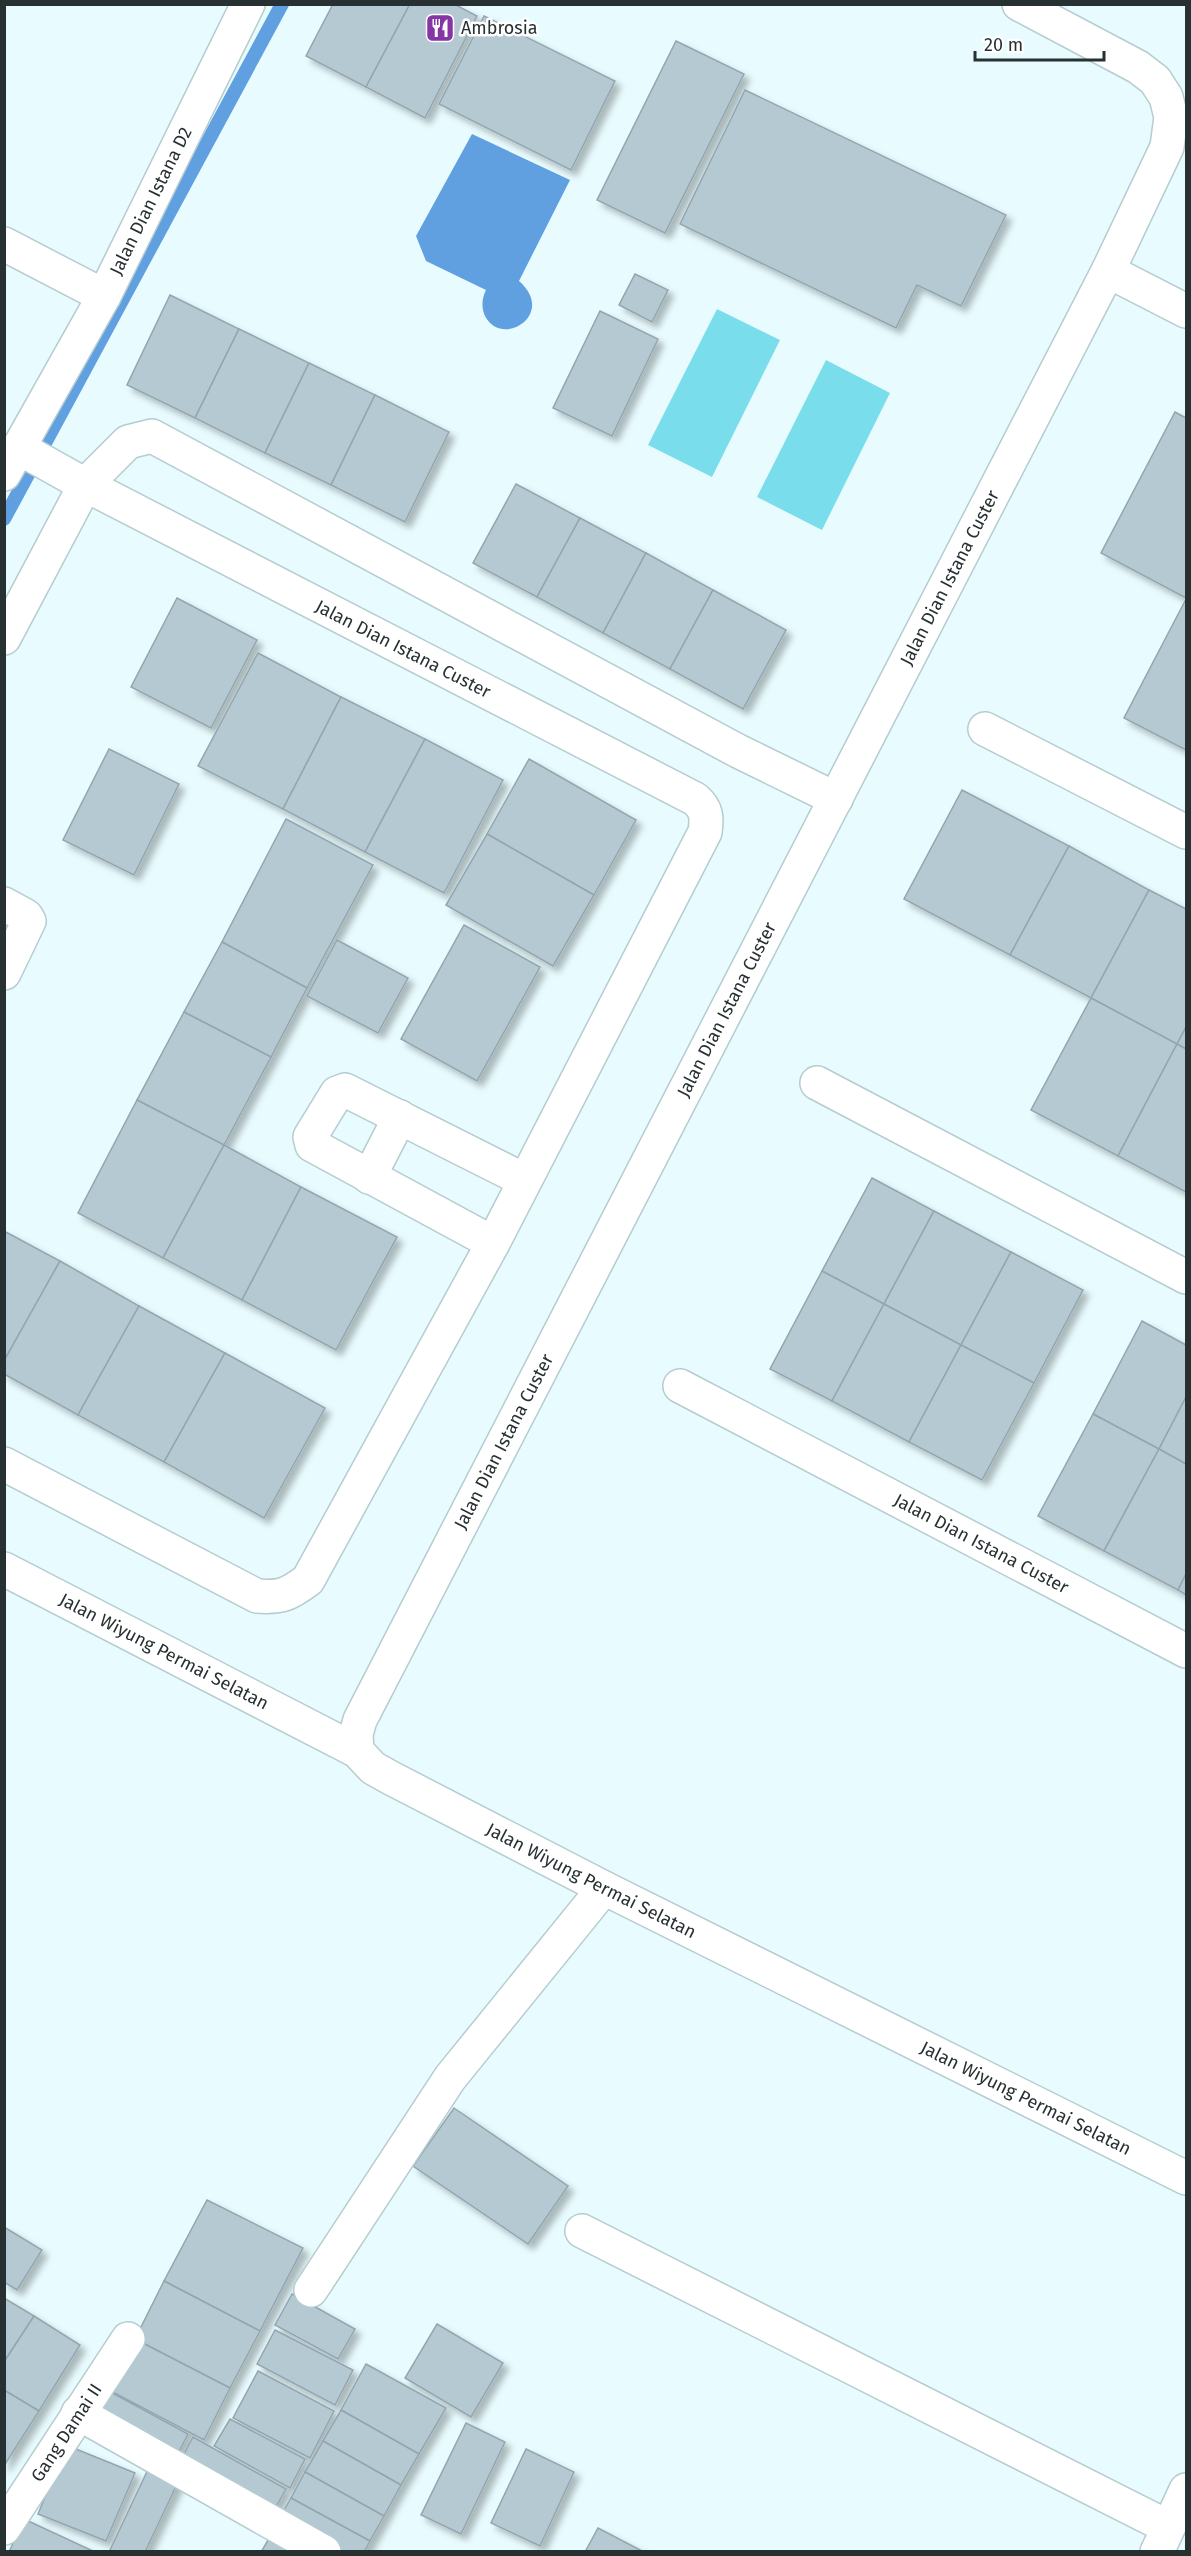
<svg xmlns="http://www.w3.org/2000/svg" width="1191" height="2556" viewBox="0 0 1191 2556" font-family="'Fira Sans',sans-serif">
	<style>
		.green { fill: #79ddec }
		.water { fill: #609fe0 }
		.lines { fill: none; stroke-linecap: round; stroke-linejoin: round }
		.stream { stroke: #609fe0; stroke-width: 14 }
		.building { fill: #b5c9d3; stroke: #93a6b0; stroke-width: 1.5; filter: url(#shadow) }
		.minor-casing { stroke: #b5ccd0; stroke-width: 36 }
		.minor { stroke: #fff; stroke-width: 33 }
		.labels { text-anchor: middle; stroke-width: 5; stroke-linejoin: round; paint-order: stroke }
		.poi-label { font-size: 18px; fill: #273132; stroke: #fff; text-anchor: start }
		.street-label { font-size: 18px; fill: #273132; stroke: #fff }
	</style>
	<defs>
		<filter id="shadow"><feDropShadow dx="5.5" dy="5.5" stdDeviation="3" flood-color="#0004"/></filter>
	</defs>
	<rect width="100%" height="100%" fill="#e8fbfe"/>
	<g class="green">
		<path d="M717,309L780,340L712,477L648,445Z"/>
		<path d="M826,360L890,393L822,530L757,497Z"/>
	</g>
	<path class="water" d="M472,134L570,180L519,281C557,314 502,349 485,316C481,307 482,298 486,290L426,261L416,236Z"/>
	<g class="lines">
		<path class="stream" d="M4,519L282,4"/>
	</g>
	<g class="building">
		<path d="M333,4H410L366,87L306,56Z"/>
		<path d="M410,4H454L477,16L425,118L366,87Z"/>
		<path d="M484,16L615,81L571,170L439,104Z"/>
		<path d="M676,41L744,74L665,233L597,200Z"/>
		<path d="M745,90L1006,215L961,306L917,285L896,328L680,224Z"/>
		<path d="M635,274L668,290L652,322L619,305Z"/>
		<path d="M170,295L239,329L195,418L127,385Z"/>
		<path d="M600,311L658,339L612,436L553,408Z"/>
		<path d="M239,329L309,363L265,453L195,418Z"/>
		<path d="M309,363L375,395L331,485L265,453Z"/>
		<path d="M375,395L449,432L405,522L331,485Z"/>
		<path d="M1175,412L1186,418V598L1101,553Z"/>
		<path d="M516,484L580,518L537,597L473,563Z"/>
		<path d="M580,518L646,553L603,633L537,597Z"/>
		<path d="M646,553L713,590L670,669L603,633Z"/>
		<path d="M713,590L786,630L743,709L670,669Z"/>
		<path d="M177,598L257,640L211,728L131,687Z"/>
		<path d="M1186,599V750L1124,718Z"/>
		<path d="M258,653L341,697L283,809L198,766Z"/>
		<path d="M341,697L425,739L365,852L283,809Z"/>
		<path d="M425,739L503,780L444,893L365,852Z"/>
		<path d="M109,749L179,784L134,875L63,840Z"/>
		<path d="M529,759L636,820L594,895L487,834Z"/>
		<path d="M962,790L1069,846L1010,955L904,899Z"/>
		<path d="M286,819L373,865L307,988L222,942Z"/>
		<path d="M487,834L594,895L553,966L446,905Z"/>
		<path d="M1069,846L1149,890L1091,998L1010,955Z"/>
		<path d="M1149,890L1186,909V1027L1177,1044L1091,998Z"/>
		<path d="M464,925L540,967L477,1081L401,1039Z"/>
		<path d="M337,940L408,978L378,1033L307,996Z"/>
		<path d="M222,942L307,988L271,1057L184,1012Z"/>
		<path d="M1091,998L1177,1044L1118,1156L1031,1110Z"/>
		<path d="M184,1012L271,1057L224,1145L137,1100Z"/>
		<path d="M1186,1027V1049L1177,1044Z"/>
		<path d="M1177,1044L1186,1049V1192L1118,1156Z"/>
		<path d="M137,1100L224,1145L163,1258L78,1213Z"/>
		<path d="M224,1145L301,1187L242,1300L163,1258Z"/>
		<path d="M872,1178L934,1211L884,1304L822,1271Z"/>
		<path d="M301,1187L397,1237L336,1350L242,1300Z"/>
		<path d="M934,1211L1011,1252L961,1345L884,1304Z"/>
		<path d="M4,1231L60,1261L4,1361Z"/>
		<path d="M1011,1252L1083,1290L1034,1383L961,1345Z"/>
		<path d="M60,1261L139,1306L78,1415L4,1374V1361Z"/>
		<path d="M822,1271L884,1304L832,1401L770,1369Z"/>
		<path d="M884,1304L961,1345L909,1442L832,1401Z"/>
		<path d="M139,1306L225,1353L164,1462L78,1415Z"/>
		<path d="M1142,1321L1186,1345V1397L1159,1449L1093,1414Z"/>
		<path d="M961,1345L1034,1383L982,1480L909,1442Z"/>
		<path d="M225,1353L325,1408L264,1518L164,1462Z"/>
		<path d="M1186,1397V1464L1159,1449Z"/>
		<path d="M1093,1414L1159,1449L1104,1551L1038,1516Z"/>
		<path d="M1159,1449L1186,1464V1574L1178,1590L1104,1551Z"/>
		<path d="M1186,1574V1595L1178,1590Z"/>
		<path d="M454,2108L568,2186L528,2244L413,2166Z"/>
		<path d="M207,2200L303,2248L260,2331L164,2281Z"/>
		<path d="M4,2227L42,2250L17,2290L4,2282Z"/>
		<path d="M164,2281L260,2331L230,2388L135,2339Z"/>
		<path d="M292,2294L355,2329L338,2359L275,2325Z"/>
		<path d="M4,2298L34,2316L4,2362Z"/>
		<path d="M34,2316L80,2345L39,2411L4,2390V2362Z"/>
		<path d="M437,2324L503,2363L471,2417L405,2378Z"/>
		<path d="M275,2330L353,2370L335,2405L257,2364Z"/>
		<path d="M135,2339L230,2388L204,2440L105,2388Z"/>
		<path d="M366,2364L446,2408L419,2454L341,2410Z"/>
		<path d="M258,2371L334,2411L310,2458L233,2418Z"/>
		<path d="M4,2390L39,2411L4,2466Z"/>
		<path d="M107,2390L188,2434L174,2461L92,2417Z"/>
		<path d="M341,2410L419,2454L401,2485L323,2441Z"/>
		<path d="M230,2419L305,2459L290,2488L214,2446Z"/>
		<path d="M466,2423L505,2442L461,2534L421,2515Z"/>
		<path d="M193,2437L286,2489L269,2519L177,2467Z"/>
		<path d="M323,2441L401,2485L384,2516L305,2472Z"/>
		<path d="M66,2445L135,2473L106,2541L38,2514Z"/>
		<path d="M526,2449L574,2472L540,2546L491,2523Z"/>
		<path d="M151,2463L180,2478L145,2552H113L110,2550Z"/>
		<path d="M305,2472L384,2516L370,2541L291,2498Z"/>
		<path d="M291,2498L370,2541L364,2552H326L276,2524Z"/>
		<path d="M24,2519L95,2552H9Z"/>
		<path d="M598,2528L642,2551L585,2552Z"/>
		<path d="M274,2530L310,2552H261Z"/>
	</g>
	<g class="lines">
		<g class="minor-casing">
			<g id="minor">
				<path d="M4,244L104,296"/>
				<path d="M1108,271L1186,311"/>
				<path id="s1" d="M4,474L104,296L248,4"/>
				<path d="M4,638L85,485L128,442L152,436L738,751L836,799"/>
				<path d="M985,729L1186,832"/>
				<path d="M4,904L26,916L29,921L4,973"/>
				<path d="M817,1083L1186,1277"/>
				<path d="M369,1177L400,1117"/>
				<path d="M493,1243L312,1145L310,1137L337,1093L345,1090L524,1180"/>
				<path id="s2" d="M680,1386L1186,1651"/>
				<path d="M4,1464L257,1596C282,1598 289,1594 308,1580L493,1243L705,832C707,818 707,809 695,799L78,481L19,448"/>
				<path id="s3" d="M4,1569L357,1751L373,1768L391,1778L604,1888L1186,2178"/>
				<path id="s4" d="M357,1751L356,1734L360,1720L1108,271L1167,147L1171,117L1166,97L1155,80L1138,67L1019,4"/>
				<path d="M582,2231L1168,2527"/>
				<path d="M311,2290L450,2078L604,1888"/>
				<path d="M78,2413L324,2552"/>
				<path id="s5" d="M4,2528L128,2339"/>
				<path d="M1157,2552L1186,2490"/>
			</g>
		</g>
		<use href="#minor" class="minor"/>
	</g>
	<defs>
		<g id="restaurant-square" transform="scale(1.5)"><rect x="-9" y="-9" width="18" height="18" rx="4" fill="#8635a5" stroke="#fff"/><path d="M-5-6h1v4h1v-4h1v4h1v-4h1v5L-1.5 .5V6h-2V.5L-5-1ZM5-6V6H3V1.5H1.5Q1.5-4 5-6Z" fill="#fff"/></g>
	</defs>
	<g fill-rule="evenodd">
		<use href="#restaurant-square" x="440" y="28"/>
	</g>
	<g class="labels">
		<g class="poi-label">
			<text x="461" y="34">Ambrosia</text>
		</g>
		<g class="street-label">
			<text dy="6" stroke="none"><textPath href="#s1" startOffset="310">Jalan Dian Istana D2</textPath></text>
			<text dy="6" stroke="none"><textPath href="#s4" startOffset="1317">Jalan Dian Istana Custer</textPath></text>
			<text transform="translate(403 649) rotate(27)" y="6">Jalan Dian Istana Custer</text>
			<text dy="6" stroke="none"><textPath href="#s4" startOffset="831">Jalan Dian Istana Custer</textPath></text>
			<text dy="6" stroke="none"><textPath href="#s4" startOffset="345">Jalan Dian Istana Custer</textPath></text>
			<text dy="6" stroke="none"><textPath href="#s2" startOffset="340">Jalan Dian Istana Custer</textPath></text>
			<text dy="6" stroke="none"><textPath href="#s3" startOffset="180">Jalan Wiyung Permai Selatan</textPath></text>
			<text dy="6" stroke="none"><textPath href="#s3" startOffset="666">Jalan Wiyung Permai Selatan</textPath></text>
			<text dy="6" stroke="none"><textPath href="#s3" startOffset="1152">Jalan Wiyung Permai Selatan</textPath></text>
			<text dy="6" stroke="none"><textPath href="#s5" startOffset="114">Gang Damai II</textPath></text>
		</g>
	</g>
	<rect width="1191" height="2556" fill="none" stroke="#273132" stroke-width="12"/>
	<path d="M975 51v9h129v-9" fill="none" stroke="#273132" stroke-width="3"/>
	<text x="984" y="51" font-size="18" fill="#273132" stroke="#ffffff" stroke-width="4.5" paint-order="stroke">20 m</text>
</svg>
